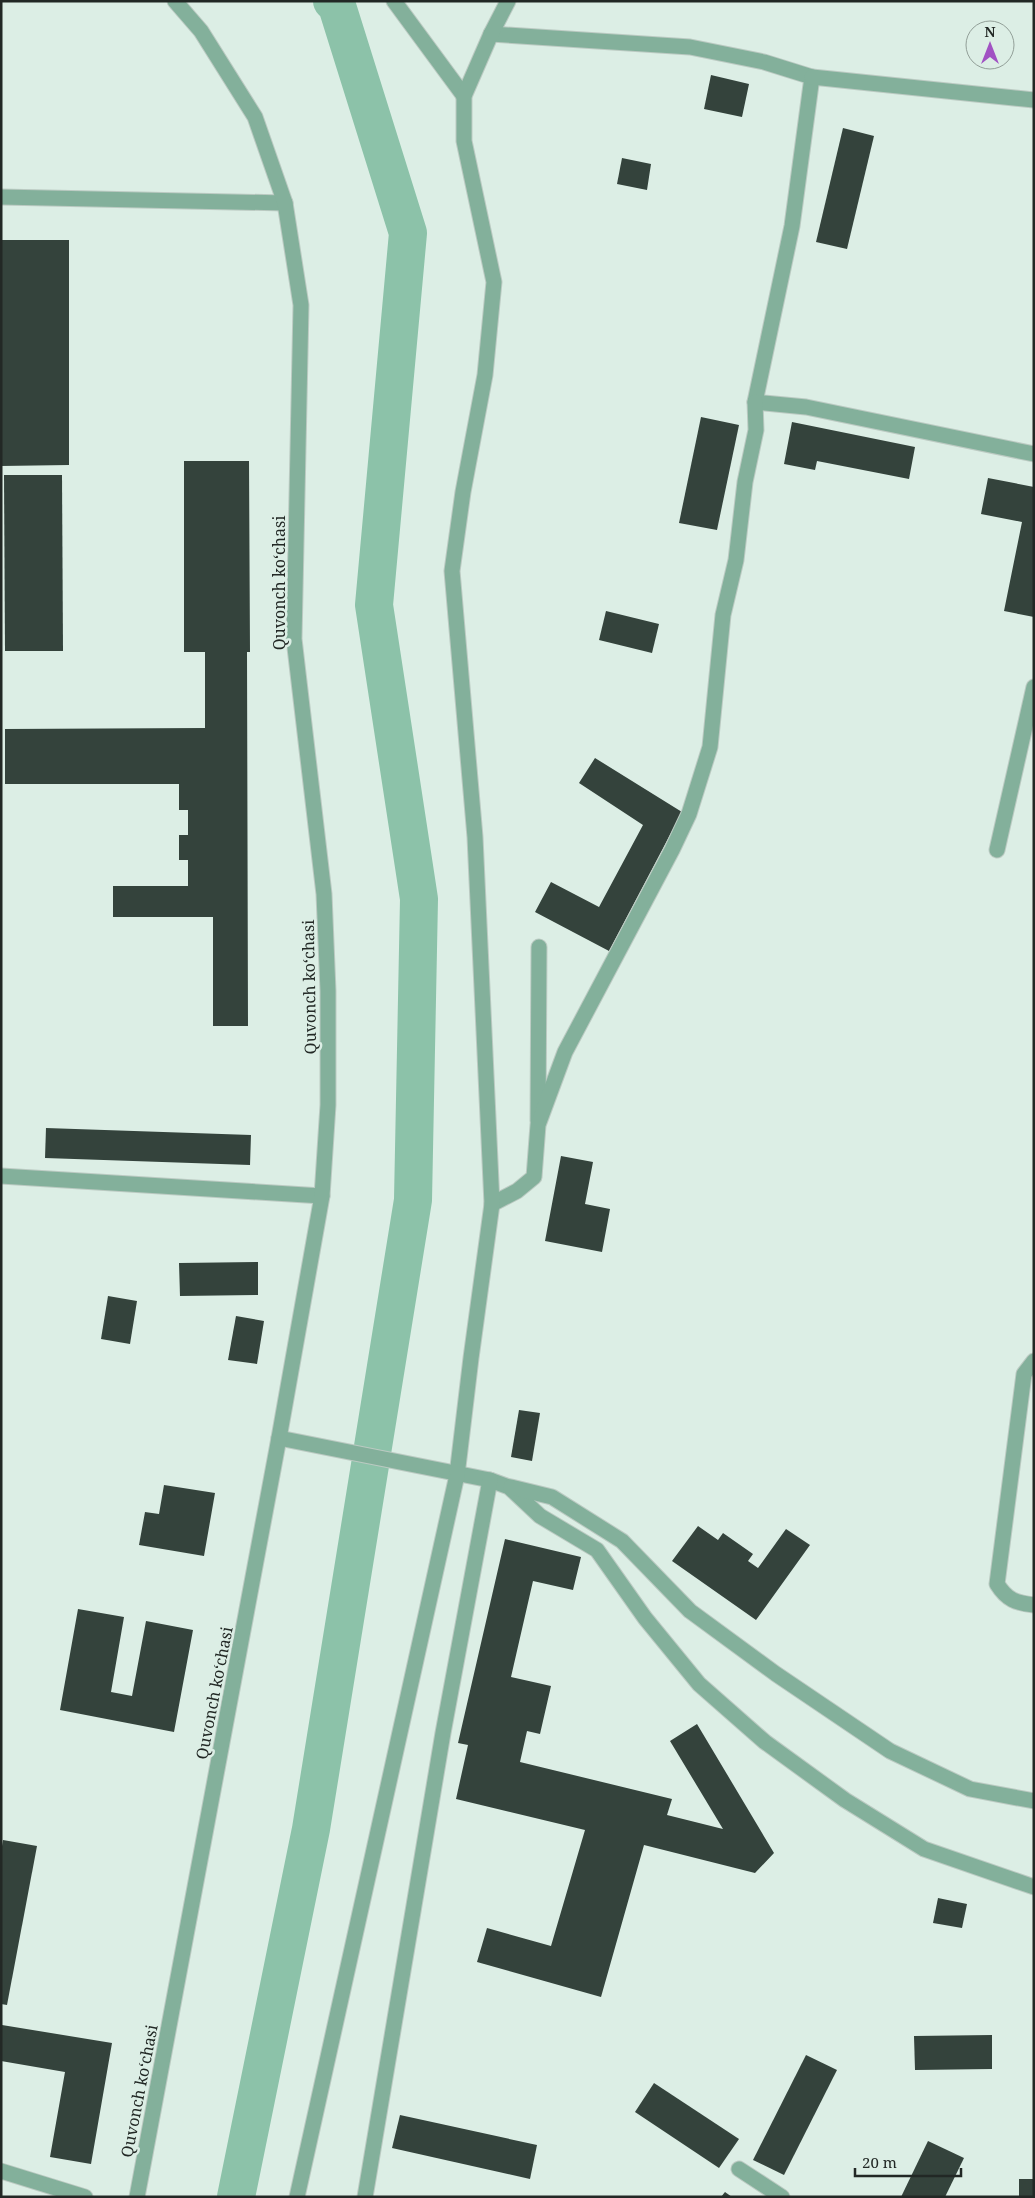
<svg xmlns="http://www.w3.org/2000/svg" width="1035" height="2198" viewBox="0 0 1035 2198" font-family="'Noto Serif',serif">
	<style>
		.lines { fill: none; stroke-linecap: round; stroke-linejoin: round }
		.canal { stroke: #8cc2a9; stroke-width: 38 }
		.building { fill: #34433c }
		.service-casing { stroke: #bbcac2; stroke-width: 17 }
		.minor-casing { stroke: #bbcac2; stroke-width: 17 }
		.service { stroke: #83b09b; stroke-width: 15 }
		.minor { stroke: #83b09b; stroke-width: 15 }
		.labels { text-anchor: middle; stroke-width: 5; stroke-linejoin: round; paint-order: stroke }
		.street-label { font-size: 16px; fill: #222825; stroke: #dceee5 }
	</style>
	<rect width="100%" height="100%" fill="#dceee5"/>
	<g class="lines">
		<path class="canal" d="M236,2197L311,1829L413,1200L419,899L374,605L408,233L337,6L332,1"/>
	</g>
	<g class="building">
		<path d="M711,75L749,84L742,117L704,109Z"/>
		<path d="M843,128L874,136L847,249L816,242Z"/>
		<path d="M622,158L651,164L647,190L617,184Z"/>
		<path d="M1,240H69V465L1,466Z"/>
		<path d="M701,417L739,425L717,530L679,523Z"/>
		<path d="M792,422L915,447L909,479L817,461L815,470L784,464Z"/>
		<path d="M184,461H249L250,652H247L248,1026H213V917H113V886H188V860H179V835H188V810H179V784H5V729L205,728V652H184Z"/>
		<path d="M4,475H62L63,651H5Z"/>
		<path d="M988,478L1034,487V617L1004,611L1022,522L981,514Z"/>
		<path d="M606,611L659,624L652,653L599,640Z"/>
		<path d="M595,758L682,812L609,951L535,912L551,882L599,907L643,825L579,783Z"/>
		<path d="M46,1128L251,1135L250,1165L45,1158Z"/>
		<path d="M561,1156L593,1162L585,1204L610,1209L602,1252L545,1241Z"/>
		<path d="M258,1262V1295L180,1296L179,1263Z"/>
		<path d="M108,1296L137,1301L130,1344L101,1339Z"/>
		<path d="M236,1316L264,1321L257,1364L228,1360Z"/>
		<path d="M519,1410L540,1413L532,1461L511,1457Z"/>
		<path d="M164,1485L215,1493L204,1556L139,1545L145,1512L159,1514Z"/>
		<path d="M698,1526L718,1540L723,1533L753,1554L748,1561L758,1568L786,1529L810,1545L756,1620L672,1561Z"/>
		<path d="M505,1539L581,1557L573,1590L533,1581L511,1677L551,1686L540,1734L527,1731L520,1762L672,1799L667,1815L723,1829L670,1741L697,1724L774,1853L755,1873L644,1845L601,1997L477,1962L487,1928L551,1946L585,1830L456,1799L468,1745L458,1743Z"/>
		<path d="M78,1609L124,1617L111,1692L132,1696L146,1621L193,1630L174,1732L60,1710Z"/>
		<path d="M3,1840L37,1846L7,2005L1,2004V1852Z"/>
		<path d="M938,1898L967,1904L962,1928L933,1923Z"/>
		<path d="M2,2025L112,2043L91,2164L50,2157L65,2072L1,2061Z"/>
		<path d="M992,2035V2069L915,2070L914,2036Z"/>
		<path d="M806,2055L837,2070L784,2175L753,2160Z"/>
		<path d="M654,2083L739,2139L719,2168L635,2112Z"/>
		<path d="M400,2115L537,2145L530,2179L392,2148Z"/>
		<path d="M928,2141L964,2158L945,2197H901Z"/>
		<rect x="1019" y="2179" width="15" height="18"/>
		<path d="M725,2192L732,2197H721Z"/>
	</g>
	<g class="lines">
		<g class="service-casing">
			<g id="service">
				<path d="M997,850L1034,687"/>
				<path d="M538,1121L539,947"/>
				<path d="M1034,1361L1024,1374L997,1584C1007,1600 1016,1603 1034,1605"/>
			</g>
		</g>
		<g class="minor-casing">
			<g id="minor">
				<path d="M394,1L464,96"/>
				<path d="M491,34L690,47L764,62L812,77L792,226L755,402L806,407L1034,454"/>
				<path d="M812,77L1034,100"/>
				<path d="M1,197L285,203"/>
				<path d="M1,1176L322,1196"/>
				<path d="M492,1204L517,1191L534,1177L538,1125L565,1052L672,850L689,814L710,747L723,615L736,560L745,482L756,430L755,402"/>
				<path d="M279,1438L490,1480L509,1487L540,1516L597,1550L645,1618L699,1684L765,1742L845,1800L924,1849L1034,1887"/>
				<path d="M511,1487L552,1497L622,1541L690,1611L776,1674L890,1751L970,1789L1034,1801"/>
				<path d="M739,2169L782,2197"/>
				<path d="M1,2171L85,2197"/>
				<path d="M137,2197L279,1438L322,1196L328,1105V991L324,894L294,639L301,305L285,203L255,117L201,31L175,1"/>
				<path d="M297,2197L457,1475L471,1358L492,1204L475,837L452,571L463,492L485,375L494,282L464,141V96L491,34L508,1"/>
				<path d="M365,2197L443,1733L490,1480"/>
			</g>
		</g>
		<use href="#service" class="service"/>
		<use href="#minor" class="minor"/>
	</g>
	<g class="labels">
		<g class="street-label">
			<text transform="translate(279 583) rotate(-90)" y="6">Quvonch koʻchasi</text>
			<text transform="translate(309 987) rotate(-91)" y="6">Quvonch koʻchasi</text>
			<text transform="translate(214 1693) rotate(-79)" y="6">Quvonch koʻchasi</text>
			<text transform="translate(139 2091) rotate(-79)" y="6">Quvonch koʻchasi</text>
		</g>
	</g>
	<rect width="1035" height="2198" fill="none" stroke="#222825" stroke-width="5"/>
	<g transform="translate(990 45)"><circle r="24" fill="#dceee5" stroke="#929f98"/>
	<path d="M0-4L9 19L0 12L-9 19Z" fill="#a152c3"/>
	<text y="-8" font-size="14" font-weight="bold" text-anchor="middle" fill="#222825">N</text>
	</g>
	<path d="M855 2168v8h106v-8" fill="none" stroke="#222825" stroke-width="2.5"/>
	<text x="862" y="2168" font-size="15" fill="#222825" stroke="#dceee5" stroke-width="4" paint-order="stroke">20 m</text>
</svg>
